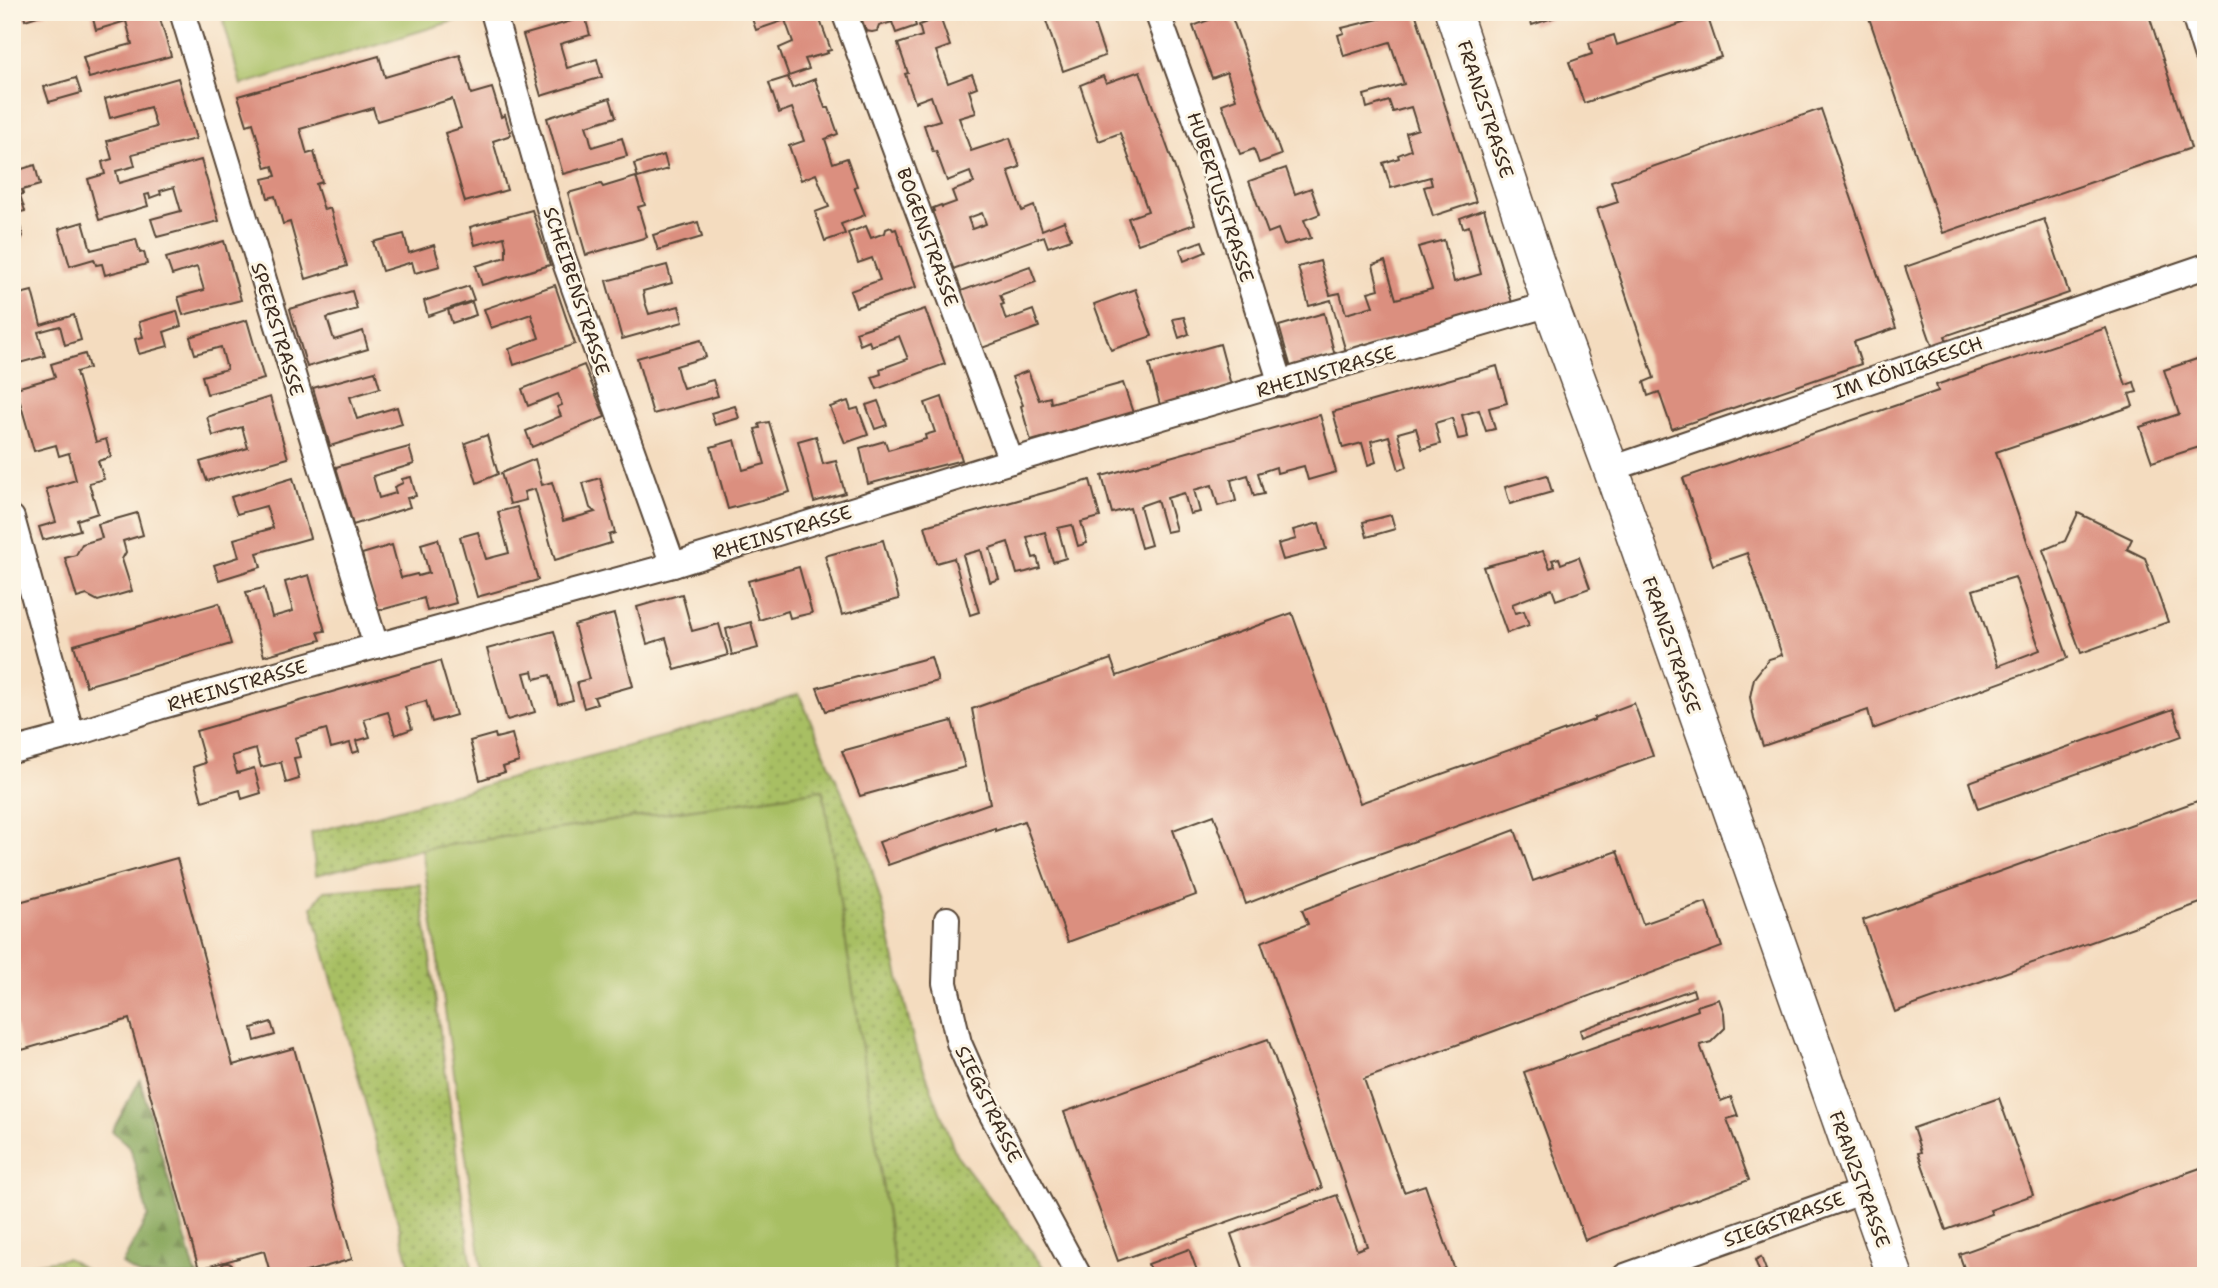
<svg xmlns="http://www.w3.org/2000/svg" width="2218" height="1288" viewBox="0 0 2218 1288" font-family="'Shantell Sans',sans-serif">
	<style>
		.grass { fill: url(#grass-dots); stroke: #727441; stroke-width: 2 }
		.forest { fill: url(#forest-firs); stroke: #60683c; stroke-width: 2 }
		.garden { fill: #a8bf64; stroke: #727441; stroke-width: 2 }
		.building { fill: #db8f7f; fill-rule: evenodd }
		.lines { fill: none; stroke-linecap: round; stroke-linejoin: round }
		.street-casing { stroke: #574536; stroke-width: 28 }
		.secondary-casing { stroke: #574536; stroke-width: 38 }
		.street { stroke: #fff; stroke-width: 24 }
		.secondary { stroke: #fff; stroke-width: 35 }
		.labels { text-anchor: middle; stroke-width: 6; stroke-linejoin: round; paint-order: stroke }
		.street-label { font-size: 19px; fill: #3b2a1e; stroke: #fcf5e5 }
	</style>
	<defs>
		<pattern id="grass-dots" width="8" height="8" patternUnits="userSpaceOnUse" patternTransform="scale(1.75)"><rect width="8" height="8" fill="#a8bf64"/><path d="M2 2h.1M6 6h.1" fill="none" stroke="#8a9b52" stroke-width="1.8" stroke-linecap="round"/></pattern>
		<pattern id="forest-firs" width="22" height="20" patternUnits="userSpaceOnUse" patternTransform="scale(1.75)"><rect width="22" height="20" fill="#86a65a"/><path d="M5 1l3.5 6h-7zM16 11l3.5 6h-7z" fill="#6f874a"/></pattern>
	</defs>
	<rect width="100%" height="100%" fill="#fcf5e5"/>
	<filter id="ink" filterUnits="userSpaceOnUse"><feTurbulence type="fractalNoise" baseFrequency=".0143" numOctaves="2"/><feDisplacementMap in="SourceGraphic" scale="14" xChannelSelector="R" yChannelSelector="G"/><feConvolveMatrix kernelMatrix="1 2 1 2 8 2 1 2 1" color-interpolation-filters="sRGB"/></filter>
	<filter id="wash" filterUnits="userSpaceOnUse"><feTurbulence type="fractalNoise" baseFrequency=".00686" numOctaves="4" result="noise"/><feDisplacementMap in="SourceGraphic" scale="28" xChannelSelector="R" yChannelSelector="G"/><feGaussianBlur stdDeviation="1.57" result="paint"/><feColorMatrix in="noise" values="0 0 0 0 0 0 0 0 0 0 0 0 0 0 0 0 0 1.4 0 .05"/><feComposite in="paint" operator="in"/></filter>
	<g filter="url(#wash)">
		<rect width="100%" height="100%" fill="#f4dcbf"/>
		<g class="grass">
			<path d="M799,694L866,848L884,913L914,1043L956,1154L1043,1267L1030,1276H896L823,790L422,849L316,875L311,833L672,734Z"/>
			<path d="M420,884L473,1276H415L411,1270L312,907L324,891Z"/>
			<path d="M67,1258L96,1276H33L30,1265Z"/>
		</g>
		<path class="forest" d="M140,1080L195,1272L199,1276H141L122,1264L148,1216L130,1147L112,1131Z"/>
		<g class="garden">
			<path d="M221,12H477V14L241,85Z"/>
			<path d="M823,790L896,1276H483L422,849Z"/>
		</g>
		<g id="blocks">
			<g class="building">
				<path d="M23,12H47V13L25,20Z"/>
				<path d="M102,12H158L171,56L89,78L83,57L132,44L126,21L96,30L92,15Z"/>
				<path d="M753,12H817L831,50L827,51L828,53L805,59L809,69L789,76L779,48L793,42L785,20L756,30L750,13Z"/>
				<path d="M859,12H912L916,26L896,33L892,22L879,26L877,31L872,32L866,31Z"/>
				<path d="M1043,12H1090L1105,56L1063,71Z"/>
				<path d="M1206,12H1230L1281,155L1259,163L1254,149L1240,154L1222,104L1236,99L1227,72L1212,78L1193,26L1209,20Z"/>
				<path d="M1381,12H1415L1476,202L1433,216L1424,187L1432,185L1430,177L1391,188L1383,163L1399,158L1398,155L1411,150L1406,133L1418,129L1411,107L1393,112L1389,101L1367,108L1364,95L1404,84L1390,42L1344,56L1338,35L1344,33L1342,28L1383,18Z"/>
				<path d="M1528,12H1567V13L1532,25Z"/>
				<path d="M1867,12H2148L2191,148L1943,233Z"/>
				<path d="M1707,15L1721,57L1584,103L1569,62L1592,54L1589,43L1614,35L1617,45Z"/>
				<path d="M585,17L590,35L560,44L567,68L597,59L602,77L541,96L523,35Z"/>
				<path d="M940,17L950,46L936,51L948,83L972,74L977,87L969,90L976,113L959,118L971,151L1010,138L1020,167L1008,171L1022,211L1034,206L1042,230L1064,221L1071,239L1048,247L1044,236L953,269L932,211H934L933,208L941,205L942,207L956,202L952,191L974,183L970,172L947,181L936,151L933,152L924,125L940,120L935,108L931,96L915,102L905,74L908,73L898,44L922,36L919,25ZM982,213L986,224L972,229L968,218Z"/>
				<path d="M460,55L471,94L492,88L501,117L505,115L511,135L493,141L507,190L465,202L445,133L461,128L452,99L377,121L373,108L300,129L307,154L314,152L322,182L316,184L324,210L330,208L347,266L306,279L290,222L283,224L275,196L268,198L263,179L276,176L273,166L266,168L253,123L247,125L238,96L379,56L385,77Z"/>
				<path d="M1140,71L1195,224L1138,244L1128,218L1148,211L1120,133L1099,141L1080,85L1103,76L1106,83Z"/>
				<path d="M788,77L792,88L815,79L825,108H829L838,134L825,139L833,163L847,158L857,186L854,187L865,215L841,224L845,234L825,241L815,212L829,207L816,174L801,180L789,146L804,141L792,108L779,113L769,83Z"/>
				<path d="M76,78L81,93L49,102L44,87Z"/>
				<path d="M178,78L196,139L132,154L135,166L116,171L119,183L201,160L219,221L157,237L151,219L181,211L174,187L160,191L161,194L150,198L149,194L145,195L148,206L99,220L88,179L105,174L102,162L112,159L107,141L156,127L150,107L110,118L105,99Z"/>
				<path d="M610,98L616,117L586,126L589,135L592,147L622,138L627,156L563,174L547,118Z"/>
				<path d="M1821,109L1896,328L1854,342L1861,364L1672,429L1659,392L1648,396L1644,382L1654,378L1597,209L1618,202L1611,181Z"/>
				<path d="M664,155L668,169L638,178L634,164Z"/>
				<path d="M35,165L40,185L22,190L23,194L20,195L25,211L16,213L23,236L15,253H12V172Z"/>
				<path d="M1286,168L1295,194L1311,188L1320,214L1304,220L1311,238L1284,245L1278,229L1268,233L1249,181Z"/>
				<path d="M636,177L645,205L638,207L647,237L586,255L568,193L601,184L603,187Z"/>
				<path d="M1484,209L1513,306L1346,352L1331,300L1309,306L1298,267L1320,261L1330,295L1340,293L1346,314L1373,306L1368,292L1379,289L1373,265L1385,261L1396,299L1432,289L1418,247L1444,240L1454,282L1481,274L1469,226L1463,228L1460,218Z"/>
				<path d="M532,210L550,265L482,285L476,266L506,257V246L504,237L475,245L470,227Z"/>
				<path d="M2044,219L2069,293L1945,336L1949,346L1934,351L1905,267Z"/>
				<path d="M83,222L91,250L136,239L140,253L144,252L147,264L105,275L102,264L96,265L94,259L70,266L59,229Z"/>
				<path d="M698,222L702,237L658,250L653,235Z"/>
				<path d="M866,226L871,238L885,233L886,229L891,227L893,230L896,229L916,287L856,307L850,291L880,280L872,258L858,263L848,233Z"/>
				<path d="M404,234L409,253L434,245L440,266L415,273L412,262L382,271L373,242Z"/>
				<path d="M224,241L241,300L183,315L178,297L204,290L197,267L172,275L166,258Z"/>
				<path d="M1202,241L1206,252L1184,261L1180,249Z"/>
				<path d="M667,265L672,283L643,291L645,302L649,314L679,306L683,322L622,339L606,281Z"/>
				<path d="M1030,266L1036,282L1000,295L1004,304L1001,305L1006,320L1033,310L1039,327L982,348L961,291Z"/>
				<path d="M555,285L575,344L514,365L509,349L539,338L531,314L491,328L484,309Z"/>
				<path d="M469,286L474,300L428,316L424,301Z"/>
				<path d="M1135,289L1152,336L1111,350L1094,304Z"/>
				<path d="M32,291L41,325L74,315L81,340L65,345L60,326L38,332L45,356L12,365V296Z"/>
				<path d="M352,291L357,309L327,318L334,340L363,331L368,349L307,367L290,309Z"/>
				<path d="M472,302L476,315L452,323L448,310Z"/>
				<path d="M925,309L945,364L877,389L872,377L881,374L880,369L908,359L899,336L871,346L869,341L860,345L856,332Z"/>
				<path d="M177,311L181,326L164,332L168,346L139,354L135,339L143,337L139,322Z"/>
				<path d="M1324,313L1335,356L1291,368L1279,326Z"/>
				<path d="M1184,317L1189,334L1179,338L1173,319Z"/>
				<path d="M247,320L264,379L207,394L202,376L227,369L221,347L195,354L190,337Z"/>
				<path d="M2106,328L2126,385L2134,382L2137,392L2129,394L2133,406L1996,452L2068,658L1873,729L1868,710L1763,746L1754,719L1750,697L1754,678L1769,659L1782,655L1747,553L1713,565L1683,478L1938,391L1936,385ZM2015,577L2040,650L1998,666L1973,590Z"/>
				<path d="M701,340L706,357L676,366L679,377L683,388L713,380L718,396L653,414L637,358Z"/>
				<path d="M1220,344L1231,385L1160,405L1149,364Z"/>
				<path d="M85,354L89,368L76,372L96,442L106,439L111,457L98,461L104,479L89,483L98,513L77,520L80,530L43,540L39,527L56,522L46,489L76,480L69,453L59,456L56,445L34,451L16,388L55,377L51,364Z"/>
				<path d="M2206,356V445L2152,462L2140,427L2179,414L2164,370Z"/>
				<path d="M584,365L605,417L532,447L526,431L561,416L557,407L562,405L558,394L528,406L522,389Z"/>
				<path d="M1497,366L1507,403L1489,408L1495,429L1486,431L1479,410L1462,415L1468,437L1458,439L1452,418L1435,423L1440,444L1422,449L1416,428L1398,433L1407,467L1399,470L1389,436L1371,441L1376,462L1368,465L1362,443L1343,448L1333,412Z"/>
				<path d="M375,371L380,388L350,397L357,419L397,407L402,424L330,446L313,388Z"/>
				<path d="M1028,371L1039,400L1050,397L1051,403L1123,383L1133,413L1031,441L1021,406L1023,405L1012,377Z"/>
				<path d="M270,397L288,458L207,481L200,462L248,448L242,427L213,436L207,417Z"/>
				<path d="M942,397L962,460L868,484L860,448L885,441L888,450L926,439L925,435L935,432L925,403Z"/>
				<path d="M848,401L851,410L858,408L868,435L845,443L830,407Z"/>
				<path d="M878,401L887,425L875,429L866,405Z"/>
				<path d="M735,406L739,418L715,425L711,413Z"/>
				<path d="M1320,415L1336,472L1308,480L1304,466L1277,473L1276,467L1258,473L1264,494L1254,496L1248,475L1231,480L1236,501L1218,506L1212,485L1194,490L1200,512L1190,514L1184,493L1167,498L1176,530L1166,532L1157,500L1140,506L1151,545L1141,548L1130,508L1112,513L1102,476Z"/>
				<path d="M769,422L790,492L728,509L711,447L735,440L743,470L765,464L755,429L760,428L759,424Z"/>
				<path d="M487,435L498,474L477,483L465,443Z"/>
				<path d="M816,436L823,464L836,461L845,493L814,502L798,441Z"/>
				<path d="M409,447L414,464L373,476L379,498L396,493L394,487L403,483L402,479L411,477L416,496L407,498L410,507L353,525L336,467Z"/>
				<path d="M535,459L542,485L552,482L563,521L595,512L590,508L583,483L600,478L615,533L609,535L611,543L555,560L535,489L524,492L526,500L510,504L501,473Z"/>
				<path d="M1547,475L1552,492L1510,504L1505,487Z"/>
				<path d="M293,478L310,538L257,553L261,567L219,580L214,565L239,557L234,539L273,528L266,506L237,514L231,497Z"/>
				<path d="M1090,480L1100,517L1081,522L1087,543L1078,546L1072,525L1058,528L1066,558L1053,562L1045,532L1027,537L1033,558L1037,557L1040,568L1026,572L1017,574L1008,542L990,548L999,579L990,582L981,550L963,555L979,612L970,615L954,558L936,563L925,526Z"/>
				<path d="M517,507L538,580L477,597L460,537L478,532L486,559L509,553L498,512Z"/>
				<path d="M137,513L143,535L123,541L126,552L122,559L132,591L98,601L87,595L77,598L65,558L76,555L82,544L102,538L98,524Z"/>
				<path d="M2078,513L2132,539L2127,549L2145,558L2168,622L2081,653L2043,550L2065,541Z"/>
				<path d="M1391,515L1395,529L1367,537L1363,522Z"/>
				<path d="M1319,523L1326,549L1283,560L1278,544L1296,539L1293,530Z"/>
				<path d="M438,539L456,603L427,611L424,598L377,611L362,554L392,545L401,578L417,574L418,576L429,573L421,544Z"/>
				<path d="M883,540L899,599L842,615L825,556Z"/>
				<path d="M1543,551L1550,568L1555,566L1552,560L1559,558L1561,564L1579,557L1590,588L1556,600L1552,589L1512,604L1515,613L1524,611L1529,625L1507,633L1483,567Z"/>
				<path d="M799,567L812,613L790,618L788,611L759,620L748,581Z"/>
				<path d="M309,575L325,631L318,632L321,640L264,656L246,592L264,588L272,617L283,614L293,611L285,582Z"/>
				<path d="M682,594L692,631L719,624L728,655L675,670L666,638L647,644L637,607Z"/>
				<path d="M219,603L231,644L86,686L74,645Z"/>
				<path d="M1292,613L1360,803L1594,720V718L1634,703L1653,756L1331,871L1246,904L1214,815L1173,830L1196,895L1068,942L1024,821L995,831V828L888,865L879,842L990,803L972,709L1111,659L1117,676Z"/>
				<path d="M614,614L633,686L594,697L597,704L584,708L577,682L589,679L574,625Z"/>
				<path d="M751,622L758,648L732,655L726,629Z"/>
				<path d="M554,631L573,700L558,704L550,675L535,679L533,671L524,673L535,712L507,720L487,649Z"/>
				<path d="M931,657L938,681L826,711L817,688Z"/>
				<path d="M440,661L456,715L432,722L426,701L405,707L412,729L395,735L388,712L364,719L370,737L356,741L359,751L353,753L350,743L331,748L326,729L295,738L300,757L294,758L299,779L286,783L281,762L261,767L256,749L232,756L237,773L254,768L261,793L242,799L240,790L202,801L193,767L205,763L196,731Z"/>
				<path d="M2173,709L2182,736L1978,809L1969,782Z"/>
				<path d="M952,721L965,767L860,796L842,751Z"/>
				<path d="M495,734L496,738L512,734L519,762L503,767L505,772L480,780L470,741Z"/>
				<path d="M2206,798V901L1895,1012L1863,920Z"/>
				<path d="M1515,830L1533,881L1617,851L1643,924L1706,902L1722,947L1364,1079L1404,1192L1425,1185L1457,1276H1246L1231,1234L1337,1195L1357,1250L1367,1246L1261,942L1308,924L1302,910Z"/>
				<path d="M177,858L233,1065L294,1048L352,1259L292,1276H271L264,1251L199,1269L129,1019L22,1050L12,1013V904Z"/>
				<path d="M1693,989L1695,996L1582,1037L1580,1030Z"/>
				<path d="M1719,999L1724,1013L1725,1028L1711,1042L1700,1045L1721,1101L1731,1097L1738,1116L1727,1119L1749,1180L1585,1240L1524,1072L1698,1010L1697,1006Z"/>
				<path d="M271,1022L275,1035L255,1041L252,1028Z"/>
				<path d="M1268,1039L1322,1188L1118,1261L1064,1112Z"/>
				<path d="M1999,1098L2033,1195L1990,1210L1992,1214L1946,1230L1918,1153L1921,1152L1913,1128Z"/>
				<path d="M2206,1166V1276H1967L1959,1254Z"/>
				<path d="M1189,1249L1199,1276H1152L1148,1264Z"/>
				<path d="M1761,1257L1766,1270L1760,1273L1755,1260Z"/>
				<circle cx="227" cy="1270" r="7"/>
				<path d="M1800,1270L1802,1276H1785V1275Z"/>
			</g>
		</g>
	</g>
	<g filter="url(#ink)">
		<use href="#blocks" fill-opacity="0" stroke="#574536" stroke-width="2"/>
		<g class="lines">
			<g class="street-casing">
				<g id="street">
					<path d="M182,12L376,646"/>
					<path d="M493,12L563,257L673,565"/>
					<path d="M844,12L1011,461"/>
					<path d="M1157,12L1213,167L1281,384"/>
					<path d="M2193,12L2206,54"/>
					<path d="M1611,469L2206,266"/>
					<path d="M12,518L72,735"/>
					<path d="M12,751L72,735L159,707L376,646L673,565L1011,461L1550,304"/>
					<path d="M947,919L945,983L959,1043L986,1104L1079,1276"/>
					<path d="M1625,1276L1864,1191"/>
				</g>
			</g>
			<g class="secondary-casing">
				<path id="secondary" d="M1453,12L1550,304L1611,469L1895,1276"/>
			</g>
			<use href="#street" class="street"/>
			<use href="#secondary" class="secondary"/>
		</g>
	</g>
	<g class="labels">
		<g class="street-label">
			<text transform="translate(1486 109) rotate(72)" y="7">FRANZSTRASSE</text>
			<text transform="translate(1221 197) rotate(72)" y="7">HUBERTUSSTRASSE</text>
			<text transform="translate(928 237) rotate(70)" y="7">BOGENSTRASSE</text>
			<text transform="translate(577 291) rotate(72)" y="7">SCHEIBENSTRASSE</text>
			<text transform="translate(278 329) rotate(73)" y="7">SPEERSTRASSE</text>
			<text transform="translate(1908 367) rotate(-19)" y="7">IM KÖNIGSESCH</text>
			<text transform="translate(1326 371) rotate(-16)" y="7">RHEINSTRASSE</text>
			<text transform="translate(782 532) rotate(-17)" y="7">RHEINSTRASSE</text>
			<text transform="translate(1672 645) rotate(71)" y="7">FRANZSTRASSE</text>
			<text transform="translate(237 685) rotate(-16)" y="7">RHEINSTRASSE</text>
			<text transform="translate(989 1104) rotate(64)" y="7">SIEGSTRASSE</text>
			<text transform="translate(1860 1179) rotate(70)" y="7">FRANZSTRASSE</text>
			<text transform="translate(1784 1219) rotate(-20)" y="7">SIEGSTRASSE</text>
		</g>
	</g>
	<rect width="2218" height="1288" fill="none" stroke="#fcf5e5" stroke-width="42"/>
</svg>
